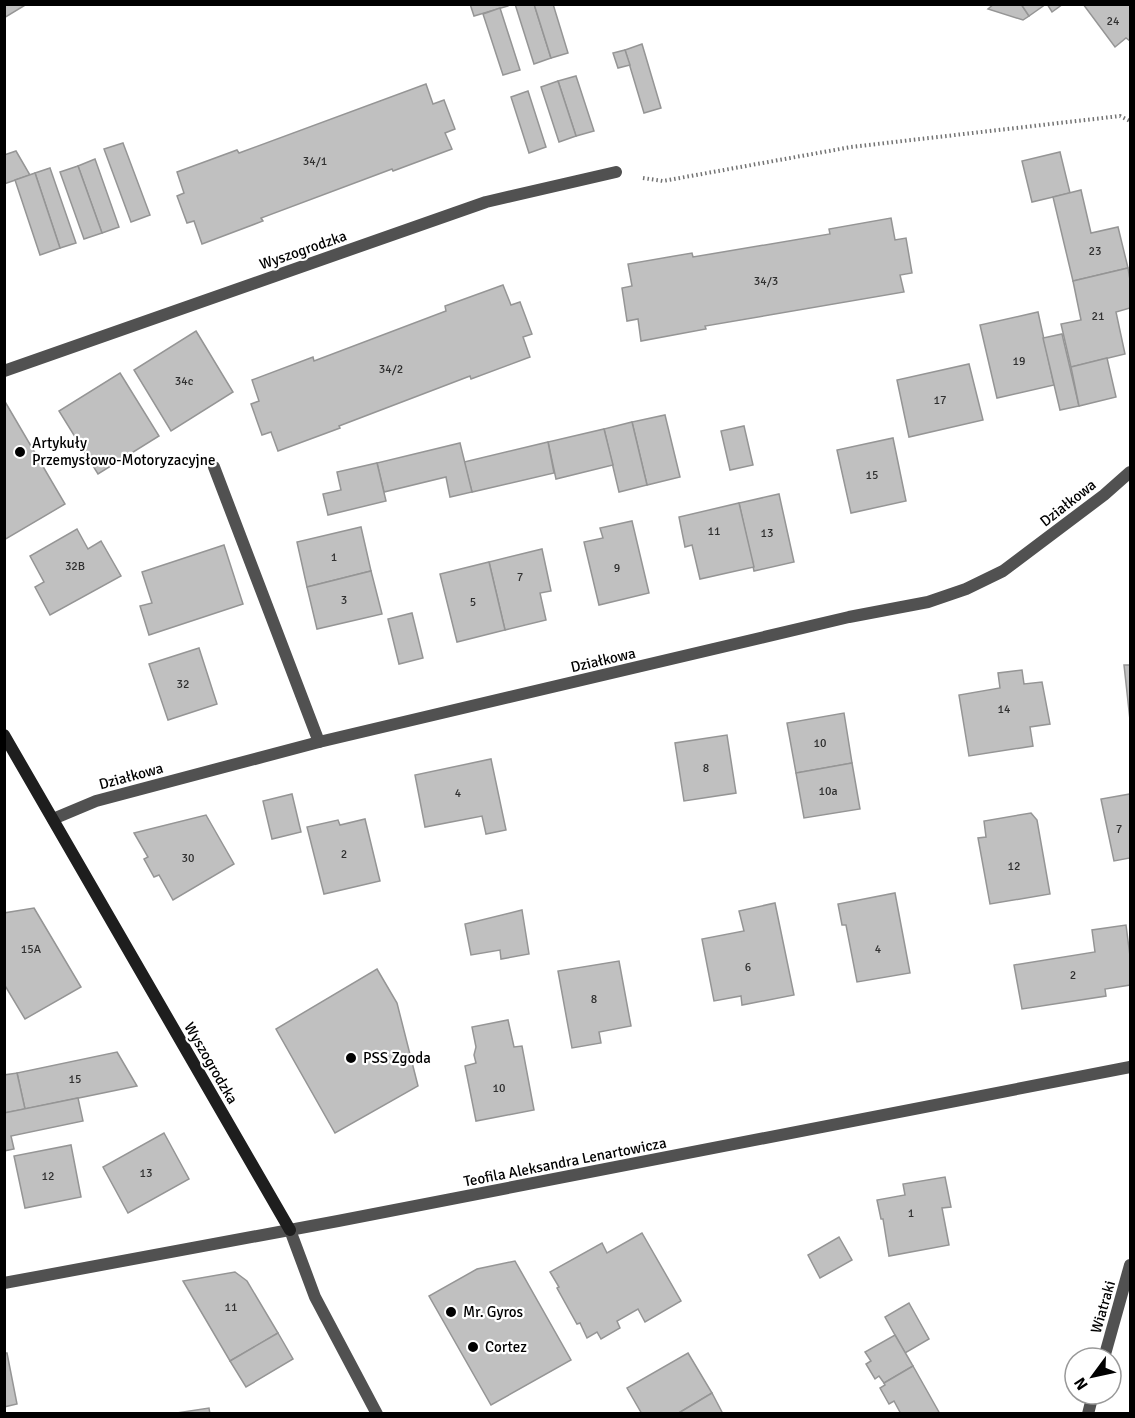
<svg xmlns="http://www.w3.org/2000/svg" width="1135" height="1418" viewBox="0 0 1135 1418" font-family="Signika,sans-serif">
	<style>
		.building { fill: #c0c0c0; stroke: #959595; stroke-width: 1.5 }
		.lines { fill: none; stroke-linecap: round; stroke-linejoin: round }
		.path { stroke: #737373; stroke-width: 4; stroke-dasharray: 1.5 3; stroke-linecap: butt }
		.street { stroke: #515151; stroke-width: 12 }
		.secondary { stroke: #1e1e1e; stroke-width: 12 }
		.poi-dot { fill: #000; stroke: #fff; stroke-width: 2 }
		.labels { text-anchor: middle; stroke-width: 4.5; stroke-linejoin: round; paint-order: stroke }
		.number-label { font-size: 12px; fill: #303030 }
		.street-label { font-size: 15px; fill: #000; stroke: #fff }
		.poi-label { font-size: 15px; fill: #000; stroke: #fff; text-anchor: start }
	</style>
	<rect width="100%" height="100%" fill="#fff"/>
	<g class="building">
		<path d="M4,4H27L4,18Z"/>
		<path d="M470,4H508V6L474,16Z"/>
		<path d="M515,4H534L551,58L534,64Z"/>
		<path d="M534,4H553L568,53L551,58Z"/>
		<path d="M994,4H1021L1029,16L1023,20L988,9Z"/>
		<path d="M1021,4H1046L1029,16Z"/>
		<path d="M1047,4H1063L1052,12Z"/>
		<path d="M1083,4H1130V41L1126,38L1115,47Z"/>
		<path d="M500,8L520,70L503,75L483,14Z"/>
		<path d="M642,44L661,108L644,113L625,50Z"/>
		<path d="M625,50L630,65L618,68L613,53Z"/>
		<path d="M576,76L594,131L576,136L558,81Z"/>
		<path d="M558,81L576,136L559,142L541,87Z"/>
		<path d="M426,84L433,104L444,100L455,129L445,133L452,149L393,171L392,169L261,218L263,221L202,244L194,221L187,223L177,196L184,193L177,172L237,150L239,153Z"/>
		<path d="M528,91L546,147L529,153L511,97Z"/>
		<path d="M123,143L150,215L131,222L104,149Z"/>
		<path d="M16,151L30,175L4,184V155Z"/>
		<path d="M1060,152L1070,193L1032,202L1022,161Z"/>
		<path d="M95,159L119,227L102,233L78,166Z"/>
		<path d="M78,166L102,233L84,239L60,172Z"/>
		<path d="M50,168L76,243L60,248L35,173Z"/>
		<path d="M35,173L60,248L40,255L15,180Z"/>
		<path d="M1081,190L1091,233L1118,227L1128,268L1073,281L1053,197Z"/>
		<path d="M891,218L895,240L906,238L912,273L900,275L904,292L705,326L706,329L641,341L638,319L627,321L622,288L632,286L628,264L692,253L693,257L830,234L829,229Z"/>
		<path d="M1128,268L1130,280V308L1116,312L1125,354L1071,367L1061,324L1081,320L1073,281Z"/>
		<path d="M503,285L511,305L520,302L532,334L523,337L530,357L471,379L470,376L339,426L340,428L278,451L271,432L262,435L251,404L259,401L252,380L313,357L314,361L446,311L445,306Z"/>
		<path d="M1038,312L1054,385L997,398L980,325Z"/>
		<path d="M196,331L233,392L171,431L134,370Z"/>
		<path d="M1062,334L1079,406L1060,410L1043,338Z"/>
		<path d="M1107,358L1116,397L1079,406L1071,367Z"/>
		<path d="M969,364L983,420L909,437L897,380Z"/>
		<path d="M120,373L159,436L98,474L59,411Z"/>
		<path d="M4,400L65,504L4,540Z"/>
		<path d="M665,415L680,477L647,485L632,422Z"/>
		<path d="M632,422L647,485L619,492L604,429Z"/>
		<path d="M744,426L753,465L730,470L721,431Z"/>
		<path d="M604,429L613,465L556,479L548,442Z"/>
		<path d="M893,438L906,501L851,513L837,450Z"/>
		<path d="M548,442L554,473L472,492L464,462Z"/>
		<path d="M460,443L472,492L450,497L446,477L384,492L377,463Z"/>
		<path d="M377,463L386,501L328,515L323,494L341,490L337,472Z"/>
		<path d="M779,494L794,562L754,571L739,503Z"/>
		<path d="M739,503L754,567L700,579L692,545L685,547L679,517Z"/>
		<path d="M632,521L649,593L599,605L584,542L603,538L600,528Z"/>
		<path d="M361,527L371,571L307,587L297,542Z"/>
		<path d="M77,529L88,549L101,541L121,576L50,615L35,587L44,582L30,556Z"/>
		<path d="M224,545L243,604L149,635L140,606L152,603L142,572Z"/>
		<path d="M542,549L551,591L540,593L546,620L505,630L489,562Z"/>
		<path d="M489,562L505,630L457,642L440,574Z"/>
		<path d="M371,571L382,614L317,629L307,587Z"/>
		<path d="M412,613L423,658L399,664L388,619Z"/>
		<path d="M199,648L217,704L168,720L149,664Z"/>
		<path d="M1124,665H1130V720Z"/>
		<path d="M1022,670L1024,684L1042,682L1050,724L1030,727L1033,746L969,756L959,695L1000,688L998,673Z"/>
		<path d="M844,713L852,763L796,773L787,723Z"/>
		<path d="M727,735L736,793L684,801L675,743Z"/>
		<path d="M491,759L506,830L486,834L482,816L425,827L415,775Z"/>
		<path d="M852,763L860,809L804,818L796,773Z"/>
		<path d="M292,794L301,832L272,839L263,801Z"/>
		<path d="M1130,794V858L1114,861L1101,799Z"/>
		<path d="M1031,813L1037,820L1050,894L990,904L978,838L986,837L984,821Z"/>
		<path d="M206,815L234,864L173,900L159,875L154,877L144,859L148,857L134,833Z"/>
		<path d="M365,819L380,881L324,894L307,827L338,820L340,825Z"/>
		<path d="M895,893L910,973L857,982L846,925H842L838,904Z"/>
		<path d="M775,903L794,995L742,1005L741,996L714,1001L702,939L744,931L739,911Z"/>
		<path d="M34,908L81,987L25,1019L4,984V913Z"/>
		<path d="M522,910L529,954L501,959L500,950L471,955L465,924Z"/>
		<path d="M1126,925L1130,956V985L1105,989L1106,996L1022,1009L1014,965L1095,952L1092,930Z"/>
		<path d="M619,961L631,1026L599,1032L601,1043L572,1048L558,971Z"/>
		<path d="M377,969L397,1003L418,1086L335,1133L276,1029Z"/>
		<path d="M508,1020L514,1047L522,1046L534,1110L476,1121L465,1066L476,1063L474,1055L476,1047L472,1027Z"/>
		<path d="M117,1052L137,1086L25,1109L17,1073Z"/>
		<path d="M17,1073L25,1109L4,1113V1075Z"/>
		<path d="M78,1098L83,1121L11,1136L14,1149L4,1151V1113Z"/>
		<path d="M164,1133L189,1179L128,1213L103,1167Z"/>
		<path d="M71,1145L81,1197L25,1208L14,1156Z"/>
		<path d="M945,1177L951,1207L942,1208L949,1245L889,1256L883,1219H881L877,1200L905,1195L903,1184Z"/>
		<path d="M642,1233L681,1301L645,1322L638,1309L617,1321L620,1328L601,1339L597,1332L587,1338L580,1323L577,1324L557,1288L559,1287L550,1272L602,1243L607,1253Z"/>
		<path d="M839,1237L852,1260L820,1278L808,1255Z"/>
		<path d="M515,1261L571,1360L491,1405L429,1296L477,1269Z"/>
		<path d="M235,1272L247,1281L278,1333L230,1361L183,1281Z"/>
		<path d="M909,1303L929,1339L905,1353L885,1317Z"/>
		<path d="M278,1333L293,1359L246,1387L230,1361Z"/>
		<path d="M895,1335L913,1366L884,1383L879,1376L875,1379L866,1364L871,1361L865,1352Z"/>
		<path d="M4,1353H7L17,1404L4,1407Z"/>
		<path d="M688,1353L712,1393L677,1414H642L627,1388Z"/>
		<path d="M913,1366L940,1414H901L894,1401L889,1404L880,1388L885,1385L884,1383Z"/>
		<path d="M712,1393L723,1414H677Z"/>
		<path d="M209,1408L210,1414H170Z"/>
	</g>
	<g class="lines">
		<path class="path" d="M643,178L663,181L851,147L1120,116L1130,121"/>
		<g class="street">
			<path d="M4,371L486,202L616,172"/>
			<path d="M214,467L319,742"/>
			<path d="M53,819L96,801L319,742L849,617L928,602L966,589L1003,571L1104,495L1130,472"/>
			<path d="M290,1230L315,1297L377,1414"/>
			<path d="M4,1283L338,1221L1130,1067"/>
			<path d="M1104,1358L1130,1265"/>
			<path d="M1088,1414L1093,1394"/>
		</g>
		<path class="secondary" d="M4,735L290,1230"/>
	</g>
	<g class="poi-dot">
		<circle cx="20" cy="452" r="6"/>
		<circle cx="351" cy="1058" r="6"/>
		<circle cx="451" cy="1312" r="6"/>
		<circle cx="473" cy="1347" r="6"/>
	</g>
	<g class="labels">
		<g class="number-label">
			<text x="1113" y="25">24</text>
			<text x="315" y="165">34/1</text>
			<text x="1095" y="255">23</text>
			<text x="766" y="285">34/3</text>
			<text x="1098" y="320">21</text>
			<text x="1019" y="365">19</text>
			<text x="391" y="373">34/2</text>
			<text x="184" y="385">34c</text>
			<text x="940" y="404">17</text>
			<text x="872" y="479">15</text>
			<text x="714" y="535">11</text>
			<text x="767" y="537">13</text>
			<text x="334" y="561">1</text>
			<text x="75" y="570">32B</text>
			<text x="617" y="572">9</text>
			<text x="520" y="581">7</text>
			<text x="344" y="604">3</text>
			<text x="473" y="606">5</text>
			<text x="183" y="688">32</text>
			<text x="1004" y="713">14</text>
			<text x="820" y="747">10</text>
			<text x="706" y="772">8</text>
			<text x="828" y="795">10a</text>
			<text x="458" y="797">4</text>
			<text x="1119" y="833">7</text>
			<text x="344" y="858">2</text>
			<text x="188" y="862">30</text>
			<text x="1014" y="870">12</text>
			<text x="31" y="953">15A</text>
			<text x="878" y="953">4</text>
			<text x="748" y="971">6</text>
			<text x="1073" y="979">2</text>
			<text x="594" y="1003">8</text>
			<text x="75" y="1083">15</text>
			<text x="499" y="1092">10</text>
			<text x="146" y="1177">13</text>
			<text x="48" y="1180">12</text>
			<text x="911" y="1217">1</text>
			<text x="231" y="1311">11</text>
		</g>
		<g class="street-label">
			<text transform="translate(303 250) rotate(-19)" y="5">Wyszogrodzka</text>
			<text transform="translate(1068 503) rotate(-38)" y="5">Działkowa</text>
			<text transform="translate(603 660) rotate(-13)" y="5">Działkowa</text>
			<text transform="translate(131 776) rotate(-15)" y="5">Działkowa</text>
			<text transform="translate(211 1063) rotate(60)" y="5">Wyszogrodzka</text>
			<text transform="translate(565 1162) rotate(-11)" y="5">Teofila Aleksandra Lenartowicza</text>
			<text transform="translate(1103 1307) rotate(-74)" y="5">Wiatraki</text>
		</g>
		<g class="poi-label">
			<text x="32" y="448">Artykuły<tspan x="32" dy="17">Przemysłowo-Motoryzacyjne</tspan></text>
			<text x="363" y="1063">PSS Zgoda</text>
			<text x="463" y="1317">Mr. Gyros</text>
			<text x="485" y="1352">Cortez</text>
		</g>
	</g>
	<rect width="1135" height="1418" fill="none" stroke="#000000" stroke-width="12"/>
	<g transform="translate(1093 1376) rotate(237)"><circle r="28" fill="#ffffff" stroke="#999999" stroke-width="1.5"/>
	<path d="M0-4.5L10 22L0 15L-10 22Z" fill="#000000"/>
	<text y="-9" font-size="16" font-weight="bold" text-anchor="middle" fill="#000000">N</text>
	</g>
</svg>
